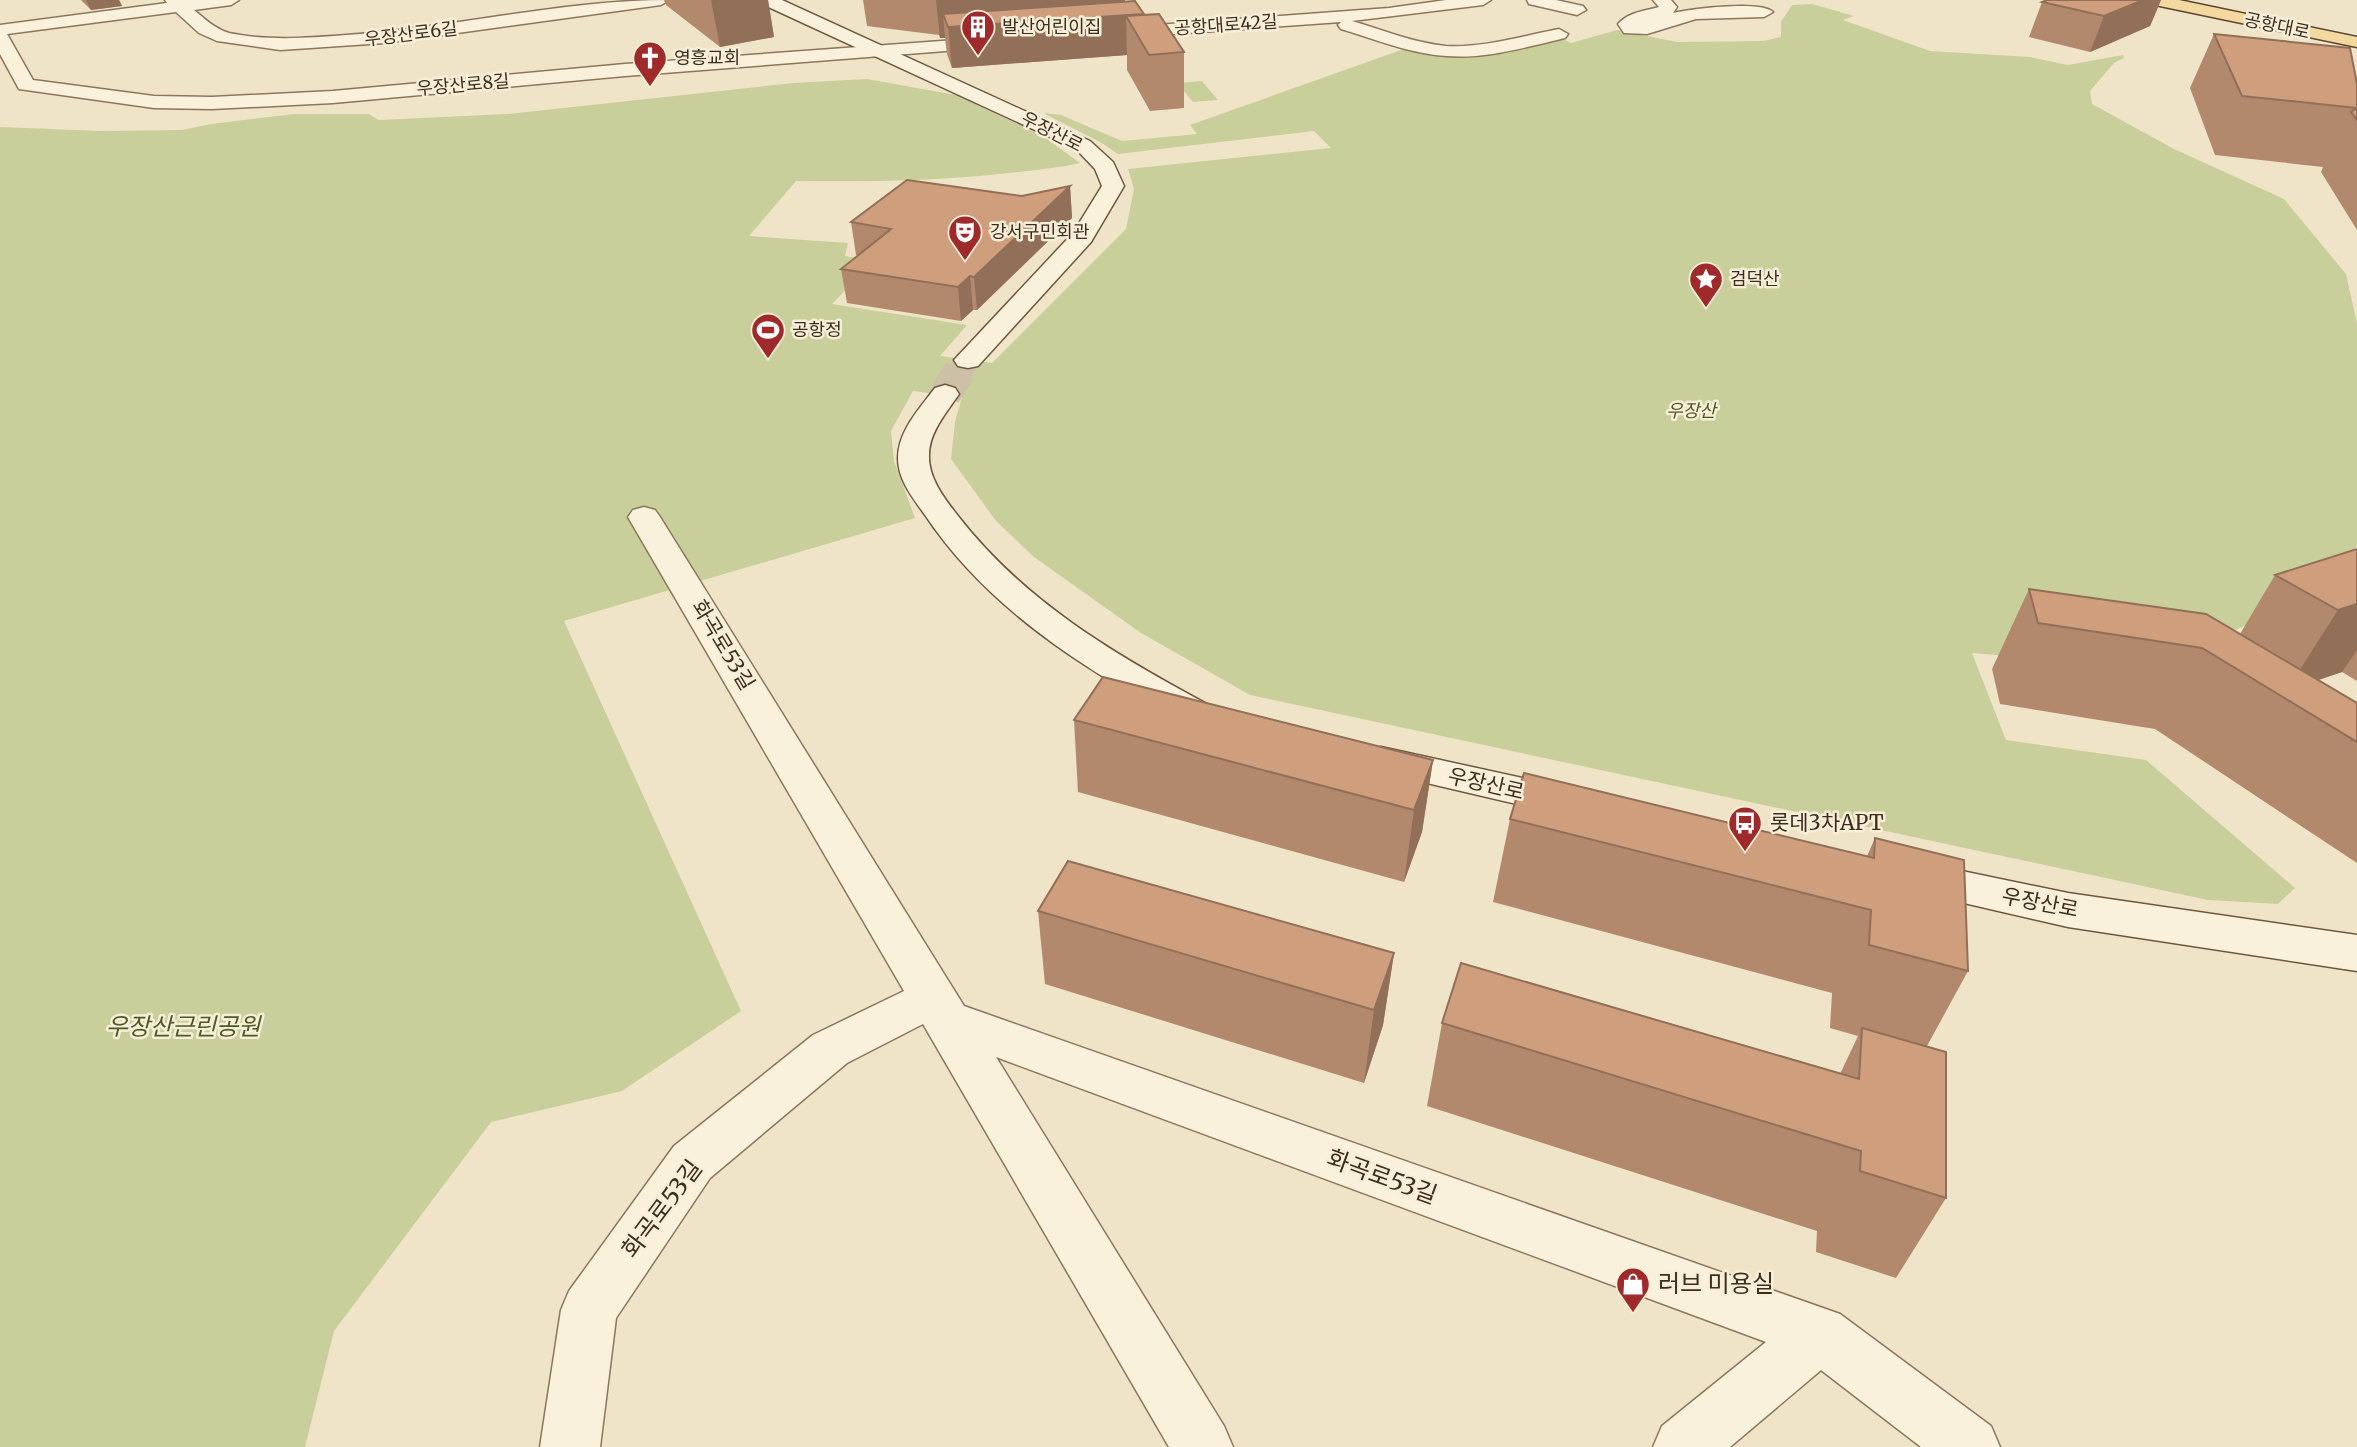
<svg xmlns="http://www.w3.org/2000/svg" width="2357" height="1447" viewBox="0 0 2357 1447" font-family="Merriweather,'Noto Sans KR',serif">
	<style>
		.green { fill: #c9cf9b }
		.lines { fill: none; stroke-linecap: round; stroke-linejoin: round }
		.secondary-tunnel-far1 { stroke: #ccc0a6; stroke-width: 24; stroke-dasharray: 24 12; stroke-linecap: butt }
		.secondary-tunnel { stroke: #ccc0a6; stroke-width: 32; stroke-dasharray: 32 16; stroke-linecap: butt }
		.street-casing { stroke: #8d765c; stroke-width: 3 }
		.secondary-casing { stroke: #6f573f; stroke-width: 3 }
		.primary-casing { stroke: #5b4430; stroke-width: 3 }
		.street { fill: #faf1dc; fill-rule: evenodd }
		.secondary { fill: #faf1dc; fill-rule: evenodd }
		.primary { fill: #f3d9a0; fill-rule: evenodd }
		.wall { fill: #b2896c }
		.shaded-wall { fill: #916f58 }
		.building { fill: #cf9f7d; stroke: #916f58; stroke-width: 2 }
		.labels { text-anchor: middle; stroke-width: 5; stroke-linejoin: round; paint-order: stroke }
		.far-street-label { font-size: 18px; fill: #3d2e20; stroke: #f7eed8 }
		.far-poi-label { font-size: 18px; fill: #3d2e20; stroke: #f7eed8; text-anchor: start }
		.far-park-label { font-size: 18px; font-style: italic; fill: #4d5a26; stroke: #f7eed8 }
		.street-label { font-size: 21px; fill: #3d2e20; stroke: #f7eed8 }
		.poi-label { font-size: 21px; fill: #3d2e20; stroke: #f7eed8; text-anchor: start }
		.near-park-label { font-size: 24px; font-style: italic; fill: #4d5a26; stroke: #f7eed8 }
		.near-street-label { font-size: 24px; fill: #3d2e20; stroke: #f7eed8 }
		.near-poi-label { font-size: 24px; fill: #3d2e20; stroke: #f7eed8; text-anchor: start }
	</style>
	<rect width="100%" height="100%" fill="#f0e4c8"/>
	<g class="green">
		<path d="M1812,4L1854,16L1843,20L1930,51L2030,57L2068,65L2123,55L2124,58L2114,63L2090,91L2092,104L2174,149L2284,199L2346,274L2357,324V546L2290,609L2137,667L1972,653L2006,740L2146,760L2295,888L2278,904L2208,900L1250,695L1141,633L1034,557L996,521L951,459L955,422L962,397L913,391L891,431L894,461L915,518L564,621L741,1011L622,1091L491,1122L334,1331L305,1447H0V127L101,131L182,130L211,124L294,114H369L379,120L507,114L793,83L867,79L956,95L1043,136L1080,163C1054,169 1027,171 1000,174C932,181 864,182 796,181L749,236L848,243L845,256L874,261L832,304L967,325L940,356L992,363L1126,229L1134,189L1128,169L1331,148L1314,131L1118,154L1100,142L1043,113L1061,115L1122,141L1197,134L1190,125L1407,48L1434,54L1558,37L1571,43L1617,30L1677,42L1763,41L1781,37V22L1792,5Z"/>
		<path d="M1202,81L1218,100L1193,102L1177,83Z"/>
	</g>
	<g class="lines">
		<path class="secondary-tunnel-far1" d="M959,373L968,360"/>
		<path class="secondary-tunnel" d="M945,394L960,371"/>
		<g class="street-casing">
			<g id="street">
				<path d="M165,0H239L231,5L194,10C205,19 215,29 229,33C268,41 307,38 346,35C454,28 561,0 669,0L661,5L385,43L280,50L217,41L199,33L176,12L7,34L33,80L154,96L212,97L333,91L625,64L997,37L1006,42L997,47L625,76L333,103L212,109L154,108L19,89L0,54V25L167,3Z"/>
				<path d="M1446,0H1491L1483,5L1352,21C1383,30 1414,43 1446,46C1484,48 1522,36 1559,29L1568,34L1565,38C1527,47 1486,59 1447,56C1410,54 1375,39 1341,29L1338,25L1341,22L1116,38L1107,33L1116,28L1389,8Z"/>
				<path d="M1527,0H1556L1583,6L1586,10L1577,15L1529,4Z"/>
				<path d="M1653,0H1671L1677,7L1673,13C1692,9 1760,0 1773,12L1764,17L1696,19L1647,34L1624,33L1618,24C1629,12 1644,11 1659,7Z"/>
				<path d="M644,507L655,510L660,517L964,1006L1840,1314L1991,1426L2000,1447H1921L1821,1370L1730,1447H1653L1662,1426L1766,1342L996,1057L1224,1426L1233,1447H1169L923,1024L847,1063L710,1178L616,1318L600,1447H540L561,1310L569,1291L674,1146L813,1035L904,991L628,517L633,510Z"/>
			</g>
		</g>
		<g class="secondary-casing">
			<g id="secondary">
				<path d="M760,0H782L1090,141L1113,162L1124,186L1091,242L978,366L968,368L958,366L954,360L1073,233L1102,186L1095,169L1076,149L762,4Z"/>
				<path d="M945,385L955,388L959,394C947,412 929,432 929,455C928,478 945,499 958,516C1024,601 1114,654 1207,704L1213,713L1207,722L1194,725L1181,722C1083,668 988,609 925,515C913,498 898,480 898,458C898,431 920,408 935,388Z"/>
				<path d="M1381,747L1568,788L1582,792L1588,802L1582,812L1568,816L1367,769L1361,760L1367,751Z"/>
				<path d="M1914,861L2068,893L2357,935V971L2068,927L1899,888L1892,877L1899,866Z"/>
			</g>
		</g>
		<g class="primary-casing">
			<path id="primary" d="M2147,0H2179L2357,37V47L2155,5Z"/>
		</g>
		<use href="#street" class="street"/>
		<use href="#secondary" class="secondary"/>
		<use href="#primary" class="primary"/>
	</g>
	<g class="wall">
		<path d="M81,0H119L122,6L91,10Z"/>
		<path d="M664,0H768L774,37L720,47L666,5Z"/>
		<path d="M863,0H1125V1L1144,15L1184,52V108L1150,111L1127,70V55L952,68L947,54L945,38H940L939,35L867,26Z"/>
		<path d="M2047,0H2161L2150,26L2090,52L2029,37L2042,2Z"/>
		<path d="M2214,34L2357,84V230L2321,172L2323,167L2215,155L2190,88Z"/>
		<path d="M1070,186L1072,218L977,310H973L961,321L847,303L841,269L859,255H856L851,222L1022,196Z"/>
		<path d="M2357,549V681L2342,672L2319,680L2357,703V863L2155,729L2000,704L1992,669L2029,589L2240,634L2275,575Z"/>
		<path d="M1074,720L1433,760L1422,832L1404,882L1078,792Z"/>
		<path d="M1510,819L1867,856L1875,838L1968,971L1927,1046L1946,1198L1896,1278L1816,1252L1817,1231L1427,1106L1442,1023L1840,1074L1858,1036L1830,1028L1832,993L1493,902Z"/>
		<path d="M1038,911L1394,953L1383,1025L1364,1083L1045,984Z"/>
	</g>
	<g class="shaded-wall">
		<path d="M86,0H119L122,6L91,10Z"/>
		<path d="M711,0H768L774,37L720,47Z"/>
		<path d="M936,0H1125V15L1144,14V47L1126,16L1127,55L952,68L948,27L943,14L945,38H940Z"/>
		<path d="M2143,0H2161L2150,26L2090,52L2104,16Z"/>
		<path d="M1070,186L1072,218L977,310L974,277Z"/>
		<path d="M970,276L973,310L961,321L958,287Z"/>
		<path d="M2357,604V650L2342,672L2287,690L2338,610Z"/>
		<path d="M1433,760L1422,832L1404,882L1414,810Z"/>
		<path d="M1394,953L1383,1025L1364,1083L1374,1010Z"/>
	</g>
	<g class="building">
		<path d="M2047,0H2143L2104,16L2042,2Z"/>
		<path d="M1135,1L1144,14L948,27L943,14Z"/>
		<path d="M1159,14L1184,52L1149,55L1126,16Z"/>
		<path d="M2214,34L2350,48L2357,84V108L2242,96Z"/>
		<path d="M2357,108V120L2351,112Z"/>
		<path d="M907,180L1022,196L1070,186L974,277L970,276L958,287L841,269L891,229L851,222Z"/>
		<path d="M2357,549V604L2338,610L2275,575Z"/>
		<path d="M2029,589L2206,614L2357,703V742L2202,648L2038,623Z"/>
		<path d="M1103,677L1433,760L1414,810L1074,720Z"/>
		<path d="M1524,773L1874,858L1875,838L1964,860L1968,971L1869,945L1871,910L1510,819Z"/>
		<path d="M1068,861L1394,953L1374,1010L1038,911Z"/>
		<path d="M1461,963L1859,1079L1862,1028L1946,1052V1198L1860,1171L1861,1151L1442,1023Z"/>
	</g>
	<defs>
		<g id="building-pin" transform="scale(1.75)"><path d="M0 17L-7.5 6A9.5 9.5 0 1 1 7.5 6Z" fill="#9e2a2b" stroke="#f7eed8"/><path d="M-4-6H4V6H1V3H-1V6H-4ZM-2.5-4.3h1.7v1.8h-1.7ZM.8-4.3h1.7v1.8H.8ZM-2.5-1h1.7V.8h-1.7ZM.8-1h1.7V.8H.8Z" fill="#fff"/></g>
		<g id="church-pin" transform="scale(1.75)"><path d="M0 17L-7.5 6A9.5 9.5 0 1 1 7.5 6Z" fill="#9e2a2b" stroke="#f7eed8"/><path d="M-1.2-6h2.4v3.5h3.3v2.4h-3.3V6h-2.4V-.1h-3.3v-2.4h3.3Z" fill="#fff"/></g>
		<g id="theatre-pin" transform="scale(1.75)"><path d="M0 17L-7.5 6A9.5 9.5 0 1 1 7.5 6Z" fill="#9e2a2b" stroke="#f7eed8"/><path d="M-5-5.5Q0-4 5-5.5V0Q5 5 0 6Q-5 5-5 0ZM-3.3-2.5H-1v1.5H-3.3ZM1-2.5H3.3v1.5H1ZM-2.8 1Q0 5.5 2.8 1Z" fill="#fff"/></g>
		<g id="sight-pin" transform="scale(1.75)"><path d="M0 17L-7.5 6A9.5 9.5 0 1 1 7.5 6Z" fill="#9e2a2b" stroke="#f7eed8"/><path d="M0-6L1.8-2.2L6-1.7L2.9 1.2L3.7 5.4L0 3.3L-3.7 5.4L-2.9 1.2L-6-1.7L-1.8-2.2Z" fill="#fff"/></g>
		<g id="stadium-pin" transform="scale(1.75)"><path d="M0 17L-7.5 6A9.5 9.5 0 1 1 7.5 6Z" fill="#9e2a2b" stroke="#f7eed8"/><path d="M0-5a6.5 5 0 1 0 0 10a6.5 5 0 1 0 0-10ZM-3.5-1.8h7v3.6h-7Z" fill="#fff"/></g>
		<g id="bus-pin" transform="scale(1.75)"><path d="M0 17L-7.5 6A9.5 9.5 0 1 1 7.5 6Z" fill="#9e2a2b" stroke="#f7eed8"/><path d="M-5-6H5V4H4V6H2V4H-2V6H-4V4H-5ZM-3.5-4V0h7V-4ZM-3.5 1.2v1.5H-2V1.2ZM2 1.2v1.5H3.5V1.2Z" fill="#fff"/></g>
		<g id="shop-pin" transform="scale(1.75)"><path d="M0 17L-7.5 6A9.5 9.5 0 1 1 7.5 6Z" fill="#9e2a2b" stroke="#f7eed8"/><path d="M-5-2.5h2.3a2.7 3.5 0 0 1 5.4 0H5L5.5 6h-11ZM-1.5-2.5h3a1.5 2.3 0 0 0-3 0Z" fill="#fff"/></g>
	</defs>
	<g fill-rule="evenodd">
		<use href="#building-pin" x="978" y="27"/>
		<use href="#church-pin" x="650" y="58"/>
		<use href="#theatre-pin" x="965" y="232"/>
		<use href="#sight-pin" x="1706" y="279"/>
		<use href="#stadium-pin" x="768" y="330"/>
		<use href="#bus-pin" x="1745" y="823"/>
		<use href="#shop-pin" x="1633" y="1284"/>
	</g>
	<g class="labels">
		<g class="far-street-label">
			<text transform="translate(1226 25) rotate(-4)" y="6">공항대로42길</text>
			<text transform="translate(2277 26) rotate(12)" y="6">공항대로</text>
			<text transform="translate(411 34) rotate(-7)" y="6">우장산로6길</text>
			<text transform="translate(463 85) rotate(-5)" y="6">우장산로8길</text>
			<text transform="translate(1052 132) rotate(27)" y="6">우장산로</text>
		</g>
		<g class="far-poi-label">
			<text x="1002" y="33">발산어린이집</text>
			<text x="674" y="64">영흥교회</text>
			<text x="990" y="238">강서구민회관</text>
			<text x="1730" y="285">검덕산</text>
			<text x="792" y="336">공항정</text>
		</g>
		<g class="far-park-label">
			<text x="1691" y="417">우장산</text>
		</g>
		<g class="street-label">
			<text transform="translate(723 645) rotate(59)" y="7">화곡로53길</text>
			<text transform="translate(1486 784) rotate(13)" y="7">우장산로</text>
			<text transform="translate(2040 903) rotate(11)" y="7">우장산로</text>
		</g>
		<g class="poi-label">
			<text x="1770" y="830">롯데3차APT</text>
		</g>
		<g class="near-park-label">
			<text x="183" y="1035">우장산근린공원</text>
		</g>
		<g class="near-street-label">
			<text transform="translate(1382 1177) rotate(20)" y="8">화곡로53길</text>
			<text transform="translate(662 1209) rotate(-53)" y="8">화곡로53길</text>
		</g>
		<g class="near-poi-label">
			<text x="1658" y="1292">러브 미용실</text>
		</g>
	</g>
</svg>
